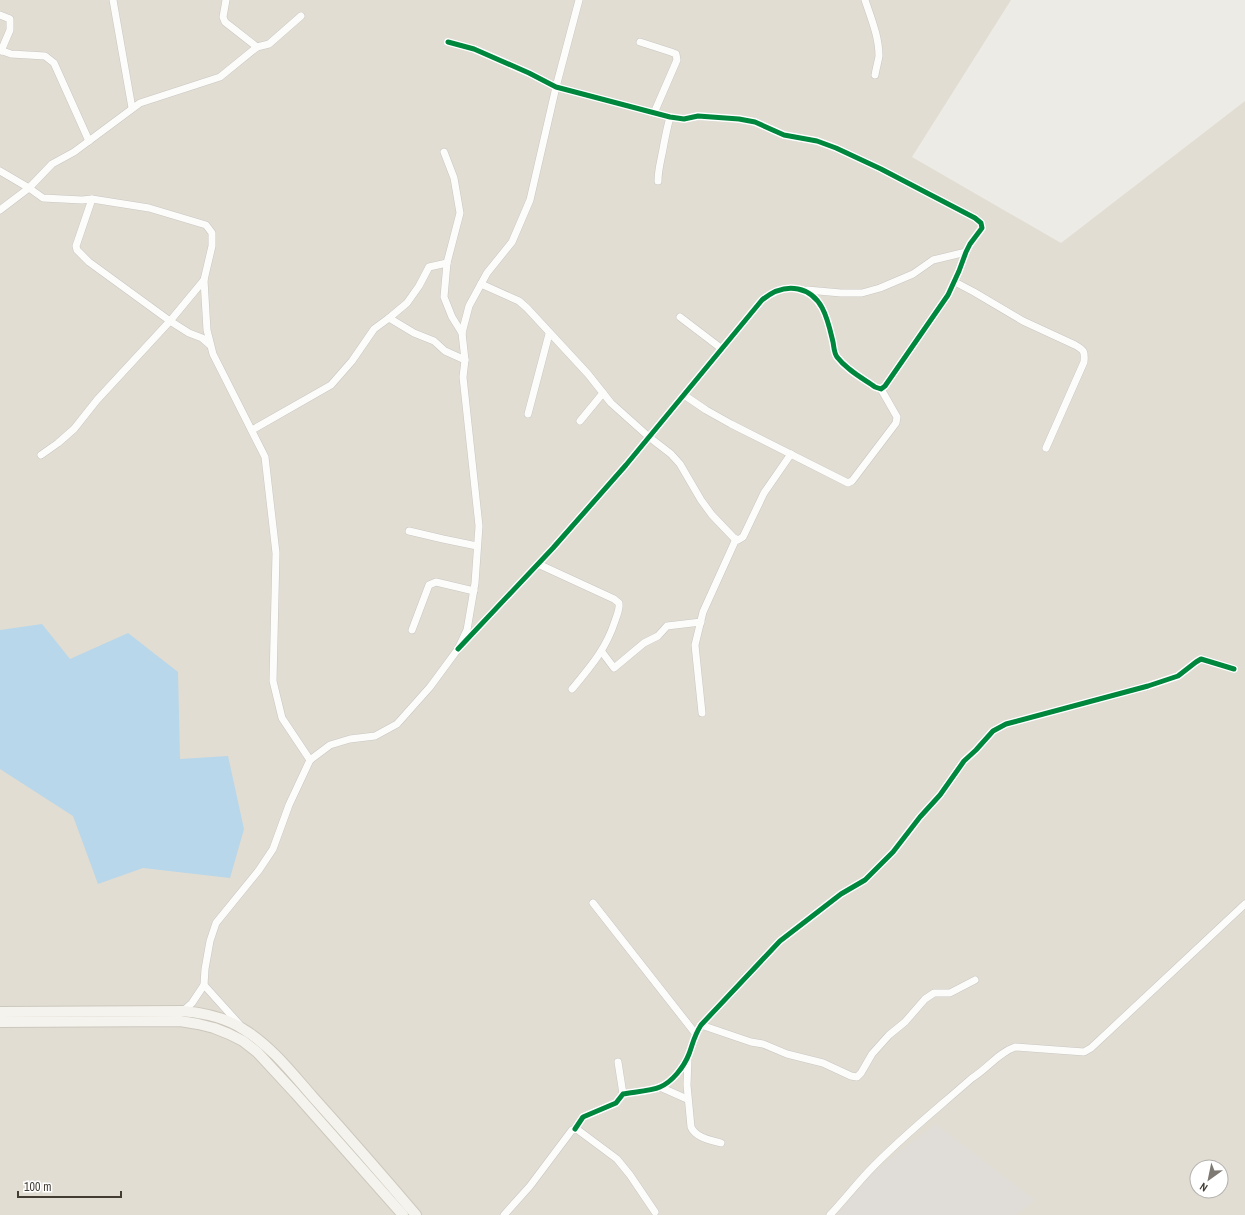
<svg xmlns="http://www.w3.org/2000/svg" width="1245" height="1215" viewBox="0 0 1245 1215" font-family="'Archivo Narrow',sans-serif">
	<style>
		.residential { fill: #e1ddd3; fill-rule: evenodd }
		.industrial { fill: #e0dcd7 }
		.water { fill: #b8d7ea }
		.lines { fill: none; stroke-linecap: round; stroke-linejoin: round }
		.street-casing { stroke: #c9c7c2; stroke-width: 8 }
		.secondary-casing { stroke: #ccc8be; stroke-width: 12 }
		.street { stroke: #fcfcfb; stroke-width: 7 }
		.secondary { stroke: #f5f3ed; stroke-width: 10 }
		.cycleway-casing { stroke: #fff; stroke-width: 8 }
		.cycleway { stroke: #00873e; stroke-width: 5 }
	</style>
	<rect width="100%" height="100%" fill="#edebe6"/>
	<path class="residential" d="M0,0H1011L912,157L1061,243L1245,101V1215H0ZM1197,1167H1221V1191H1197Z"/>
	<path class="industrial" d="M936,1124L1035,1200L1016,1215H837L870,1175L897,1153Z"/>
	<path class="water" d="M42,624L70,659L128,633L178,672L180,759L228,756L244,829L230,878L143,868L98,884L73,816L0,769V630Z"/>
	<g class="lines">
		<g class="street-casing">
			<g id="street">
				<path d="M113,0L132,108"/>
				<path d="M226,0L223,17L225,22L257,47"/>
				<path d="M865,0C871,18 879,37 879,56C878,62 876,69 875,75"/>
				<path d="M0,15L10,19V30L1,51"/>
				<path d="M448,42L474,49L529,73L556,87L670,117L684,119L698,116L739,119L755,122L784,135L817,141L836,148L881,169L975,218L981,223L982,228L970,244L966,252L959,271L948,295L885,386L881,389L875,387C862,378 847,370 837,357C834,353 834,347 833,342C828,321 823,294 798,289C784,286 773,291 762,300L626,465L553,548L458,649"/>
				<path d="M640,42L671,52L676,54L677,60L654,113"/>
				<path d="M0,50L11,54L45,56L54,63L89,141"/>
				<path d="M444,152L454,178L460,213L447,263L444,297L452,317L462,333"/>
				<path d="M0,171L29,188L43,198L82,200L92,199L149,208L206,225L212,233V246L204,280L207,330L213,354L265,457L276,553L273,681L282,718L310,760"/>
				<path d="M658,181C658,170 661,160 663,149C665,138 667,128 670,117"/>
				<path d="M92,199L76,246L77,250L89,262L170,321L189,333L202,338L210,345"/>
				<path d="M0,210L29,188L52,164L74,152L140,103L220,77L257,47L269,44L301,16"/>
				<path d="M955,282L974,292L1023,321L1075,345C1084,350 1085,351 1084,362L1046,448"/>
				<path d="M481,284L519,301L527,308L588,374L611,403L649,437L671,454L680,464L701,500L712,515L734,538L738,540L743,537L764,493L791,454"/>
				<path d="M807,290L841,293H862L880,288L913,274L933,260L966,252"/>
				<path d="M680,317L722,349"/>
				<path d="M389,318L407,303L419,286L429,267L447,263"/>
				<path d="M684,395L706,410L731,424L848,483L852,481L896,423L897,417L881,389"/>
				<path d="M528,414L549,334"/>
				<path d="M580,421L603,393"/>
				<path d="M252,430L331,385L352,361L374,329L389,318L414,333L434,341L445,351L465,360"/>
				<path d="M41,455L58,443L74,429L97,400L170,321L204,280"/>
				<path d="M409,531L443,539L477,546"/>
				<path d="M538,564L614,599L619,603C620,609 617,615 615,621C606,649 591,666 572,689"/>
				<path d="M412,630L429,585L436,582L474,591"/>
				<path d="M602,652L614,668L644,643L658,636L667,626L701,622"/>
				<path d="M702,713L695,645L703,612L736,539"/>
				<path d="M593,903L695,1033"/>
				<path d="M204,985L240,1025"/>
				<path d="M183,1011L192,1003L204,985L205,969L210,941L216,923L259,870L273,849L289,805L310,760L330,745L350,739L375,736L397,724L430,687L458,649L467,630L475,583L479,526L463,377L465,360L462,333L469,306L487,273L512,242L530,200L556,87L579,0"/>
				<path d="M701,1025L751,1042L763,1044L787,1054L823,1063L851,1076L857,1077L861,1073L872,1054L889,1035L905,1022L925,999L934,993H950L975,980"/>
				<path d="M688,1058L687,1085L691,1127C696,1138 711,1140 721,1143"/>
				<path d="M618,1062L623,1094"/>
				<path d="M660,1087L687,1099"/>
				<path d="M575,1129L583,1117L616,1103L623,1094C633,1092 651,1091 660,1087C672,1082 684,1067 689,1054C693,1043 694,1036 701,1025L780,941L841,894L865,880L893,852L920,817L940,795L964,761L976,750L993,731L1006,724L1148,686L1178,676L1196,662L1201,659L1234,669"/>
				<path d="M504,1215L530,1186L572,1130L575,1129L578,1130L617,1159L630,1175L655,1212"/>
				<path d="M830,1215C843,1201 855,1186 868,1172C900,1138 937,1109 972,1078C987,1069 998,1053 1015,1047L1084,1052L1091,1048L1245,904"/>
			</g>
		</g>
		<g class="secondary-casing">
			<g id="secondary">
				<path d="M0,1012L183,1011C204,1013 225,1017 243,1029C270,1045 292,1073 312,1096C347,1135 382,1175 416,1215"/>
				<path d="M0,1022L180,1021L198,1024L214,1028L229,1034L243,1041L257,1052L295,1093L403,1215"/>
			</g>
		</g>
		<use href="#street" class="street"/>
		<use href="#secondary" class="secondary"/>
		<g class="cycleway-casing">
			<g id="cycleway">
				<path d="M448,42L474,49L529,73L556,87L670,117L684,119L698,116L739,119L755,122L784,135L817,141L836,148L881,169L975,218L981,223L982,228L970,244L966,252L959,271L948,295L885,386L881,389L875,387C862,378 847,370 837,357C834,353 834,347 833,342C828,321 823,294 798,289C784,286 773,291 762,300L626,465L553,548L458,649"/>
				<path d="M575,1129L583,1117L616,1103L623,1094C633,1092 651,1091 660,1087C672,1082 684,1067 689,1054C693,1043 694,1036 701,1025L780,941L841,894L865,880L893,852L920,817L940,795L964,761L976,750L993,731L1006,724L1148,686L1178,676L1196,662L1201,659L1234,669"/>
			</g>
		</g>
		<use href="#cycleway" class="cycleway"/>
	</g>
	<g transform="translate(1209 1179) rotate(213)"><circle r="19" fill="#ffffff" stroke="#b3b1ad"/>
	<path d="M0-3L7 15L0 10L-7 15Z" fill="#7e7972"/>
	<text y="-6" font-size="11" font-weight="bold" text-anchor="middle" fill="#423c33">N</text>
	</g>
	<path d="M18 1191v6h103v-6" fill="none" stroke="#423c33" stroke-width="2"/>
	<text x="24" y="1191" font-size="12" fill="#423c33" stroke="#ffffff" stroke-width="3" paint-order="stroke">100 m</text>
</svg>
